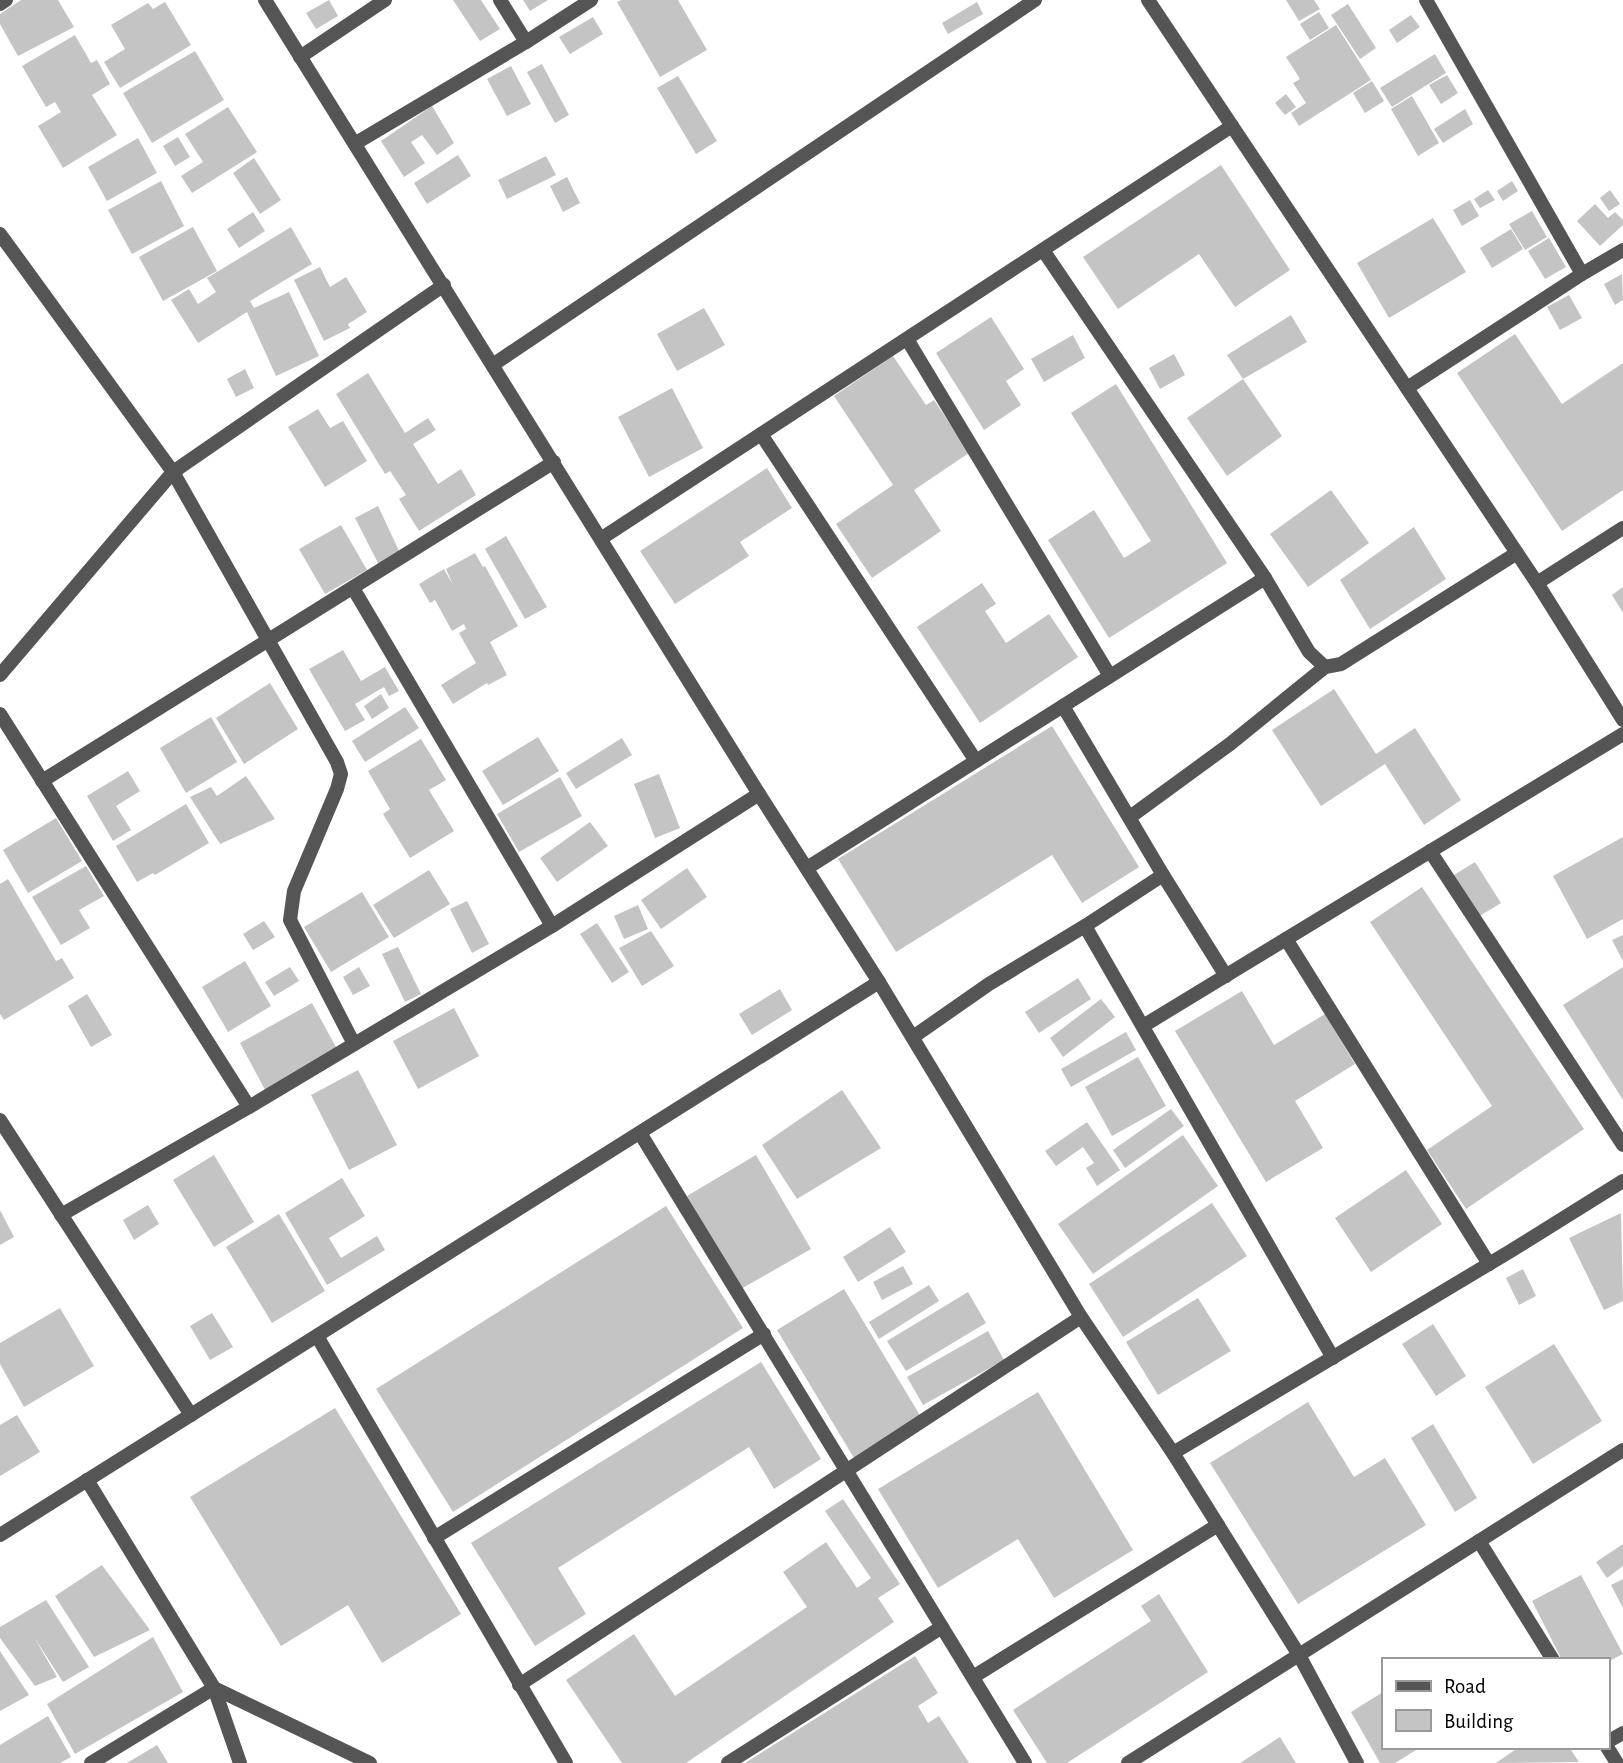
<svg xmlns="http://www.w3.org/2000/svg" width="1623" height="1763" viewBox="0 0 1623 1763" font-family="'Alegreya Sans',sans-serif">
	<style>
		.building { fill: #c4c4c4 }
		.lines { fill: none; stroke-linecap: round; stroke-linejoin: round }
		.street { stroke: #555; stroke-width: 14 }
	</style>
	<rect width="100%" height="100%" fill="#fff"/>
	<g class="building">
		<path d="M21,0H58L74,27L18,56L0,24V14Z"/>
		<path d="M329,0L338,16L316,29L306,13Z"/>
		<path d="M453,0H481L500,29L480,41Z"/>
		<path d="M523,0H548L530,11Z"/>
		<path d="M621,0H678L707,50L660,77L617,2Z"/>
		<path d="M1286,0H1314L1320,9L1299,21Z"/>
		<path d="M165,2L191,45L120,88L104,62L125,49L111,25L148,3L153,9Z"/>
		<path d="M977,2L983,14L948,34L942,23Z"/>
		<path d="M1348,4L1376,48L1360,59L1331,15Z"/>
		<path d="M1319,12L1329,28L1310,40L1300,24Z"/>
		<path d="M1411,15L1420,27L1397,43L1389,30Z"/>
		<path d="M593,17L603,34L570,54L559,37Z"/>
		<path d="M1336,25L1371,80L1299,126L1291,113L1306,103L1293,83L1300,79L1286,57Z"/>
		<path d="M75,35L91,63L97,60L110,84L92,95L117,135L63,168L38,126L61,112L55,102L46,107L22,66Z"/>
		<path d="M195,51L224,100L152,143L123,93Z"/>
		<path d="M1435,54L1446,73L1392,107L1380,88Z"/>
		<path d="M542,64L569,115L555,123L527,72Z"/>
		<path d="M511,66L531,104L507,116L487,79Z"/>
		<path d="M1447,75L1458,93L1441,104L1429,85Z"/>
		<path d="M678,76L717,141L696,154L657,88Z"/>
		<path d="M1372,81L1384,101L1365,113L1353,93Z"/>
		<path d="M1286,94L1296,107L1285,115L1275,103Z"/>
		<path d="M1412,96L1439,143L1418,156L1391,109Z"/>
		<path d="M432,106L454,143L437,155L422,135L411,142L425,163L404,177L381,141Z"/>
		<path d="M228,107L257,152L192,193L181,176L203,162L185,134Z"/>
		<path d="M1465,109L1473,124L1443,143L1434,129Z"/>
		<path d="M178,137L190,157L175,166L163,146Z"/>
		<path d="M138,138L157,173L107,201L88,167Z"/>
		<path d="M458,155L471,176L427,204L414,183Z"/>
		<path d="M546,156L556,175L507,199L498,180Z"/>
		<path d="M254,158L281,200L260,214L233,173Z"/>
		<path d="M1221,165L1290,270L1235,307L1199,254L1118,309L1083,257Z"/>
		<path d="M567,177L580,203L563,212L550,186Z"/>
		<path d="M161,181L184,226L132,254L108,210Z"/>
		<path d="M1512,181L1518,191L1503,201L1497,191Z"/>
		<path d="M1488,190L1495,200L1480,208L1474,199Z"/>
		<path d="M1610,190L1620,204L1609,211L1600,198Z"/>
		<path d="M1470,200L1479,216L1462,226L1453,210Z"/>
		<path d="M1595,204L1608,218L1615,212L1623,220V225L1600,246L1577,221Z"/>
		<path d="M1532,211L1547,237L1525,250L1509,224Z"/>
		<path d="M253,212L265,231L239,248L227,229Z"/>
		<path d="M1433,218L1466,272L1389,318L1357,263Z"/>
		<path d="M193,227L217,271L163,301L139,257Z"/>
		<path d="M291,227L312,264L250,301L254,308L289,292L319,356L276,376L247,312L198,343L171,300L189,289L198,304L216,292L207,278Z"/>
		<path d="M1511,229L1523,249L1492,268L1480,248Z"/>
		<path d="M1549,238L1566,267L1545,279L1528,251Z"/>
		<path d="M320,267L330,287L346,277L367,312L348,324L350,328L324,341L294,280Z"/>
		<path d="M1622,274L1623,300L1615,305L1604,284Z"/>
		<path d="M1569,295L1582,318L1560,330L1547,307Z"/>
		<path d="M704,308L725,345L677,371L657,334Z"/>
		<path d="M1291,315L1307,342L1243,379L1227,355Z"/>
		<path d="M991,317L1024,369L1006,381L1021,405L984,430L936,353Z"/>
		<path d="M1515,334L1562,404L1623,363V490L1562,531L1457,373Z"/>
		<path d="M1073,335L1085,358L1044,382L1031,359Z"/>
		<path d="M1174,354L1185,375L1160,389L1149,368Z"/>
		<path d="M893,356L926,405L934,400L969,453L914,490L941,531L872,578L836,524L893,485L834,396Z"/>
		<path d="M245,369L254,388L236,397L227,379Z"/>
		<path d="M368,373L405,433L428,418L436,430L413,444L438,484L461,469L476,495L419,531L399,499L406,495L390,471L385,474L336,394Z"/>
		<path d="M1243,379L1282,436L1227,476L1187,418Z"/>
		<path d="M1116,384L1227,563L1109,638L1048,540L1094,510L1124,558L1151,541L1071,413Z"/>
		<path d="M672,388L703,448L649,477L618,417Z"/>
		<path d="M318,409L330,428L343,421L367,461L325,487L288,427Z"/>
		<path d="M767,468L792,508L740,542L749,556L675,604L640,551Z"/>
		<path d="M1331,490L1369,543L1308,587L1270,534Z"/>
		<path d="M378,506L401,555L379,565L355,518Z"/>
		<path d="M341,525L367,570L325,594L299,549Z"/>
		<path d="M1414,527L1446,579L1370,629L1340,580Z"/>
		<path d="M506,536L547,607L525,619L485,549Z"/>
		<path d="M475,553L483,567L485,566L518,626L490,642L507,675L488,685L487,683L453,704L441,685L476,663L459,633L466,629L464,624L452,631L435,600L430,603L419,584L444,569L453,585L446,569Z"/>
		<path d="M982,583L996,604L985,611L1006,643L1049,614L1078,657L980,723L917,627Z"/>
		<path d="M1623,587V613L1612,595Z"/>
		<path d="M343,650L361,681L385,667L399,691L389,696L384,687L355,704L365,720L345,731L309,669Z"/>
		<path d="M270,683L298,729L244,764L216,718Z"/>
		<path d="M1334,689L1376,754L1415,728L1461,800L1424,825L1385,764L1321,806L1272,730Z"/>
		<path d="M381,694L389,708L372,719L364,706Z"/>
		<path d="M405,707L419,728L365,762L352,741Z"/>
		<path d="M211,717L237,762L186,793L160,748Z"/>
		<path d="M1052,726L1139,867L1082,903L1052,855L896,952L838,859Z"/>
		<path d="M538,737L559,771L503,805L482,771Z"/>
		<path d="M622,738L632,755L576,789L566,773Z"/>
		<path d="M421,739L446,780L429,790L454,831L410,858L383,814L390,809L368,771Z"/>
		<path d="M128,771L140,791L116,806L131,830L113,841L87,796Z"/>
		<path d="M659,774L680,828L655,838L634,784Z"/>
		<path d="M246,776L275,819L220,844L190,797L211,787L217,796Z"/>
		<path d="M560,777L582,816L519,852L497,814Z"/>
		<path d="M186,804L209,843L155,875L153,873L137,882L116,846Z"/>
		<path d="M56,818L82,861L28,893L3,850Z"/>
		<path d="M590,822L608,846L557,882L540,858Z"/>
		<path d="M1623,837V919L1587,939L1553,876Z"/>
		<path d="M1475,862L1501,903L1478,917L1454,875Z"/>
		<path d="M86,866L104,896L79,910L90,928L61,945L32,897Z"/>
		<path d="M687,868L707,897L661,929L641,900Z"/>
		<path d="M429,870L450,904L394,938L373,905Z"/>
		<path d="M8,879L56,961L62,958L74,978L4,1020L0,1014V884Z"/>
		<path d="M1422,887L1584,1129L1466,1209L1427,1150L1492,1106L1370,922Z"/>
		<path d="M362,892L389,937L331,972L304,927Z"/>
		<path d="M467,901L489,944L472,953L450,909Z"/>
		<path d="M638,905L648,929L624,939L614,916Z"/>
		<path d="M264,921L275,937L253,950L243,934Z"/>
		<path d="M597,923L629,972L612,983L580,934Z"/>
		<path d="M651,931L674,966L642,986L619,948Z"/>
		<path d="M1623,935V961L1612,940Z"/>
		<path d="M398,947L421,994L405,1002L382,954Z"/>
		<path d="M245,961L271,1006L228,1032L202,987Z"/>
		<path d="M290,967L299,981L274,996L265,982Z"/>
		<path d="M359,967L370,986L353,995L343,977Z"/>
		<path d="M1623,967V1100L1563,1005Z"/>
		<path d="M1078,978L1091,999L1039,1033L1025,1012Z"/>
		<path d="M780,989L792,1010L752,1035L739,1014Z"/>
		<path d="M1242,991L1274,1045L1325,1014L1355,1064L1295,1101L1323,1148L1266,1182L1175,1031Z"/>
		<path d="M87,994L112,1035L91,1047L68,1006Z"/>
		<path d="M1101,999L1115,1017L1063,1057L1050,1038Z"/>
		<path d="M312,1003L337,1049L265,1090L240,1043Z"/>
		<path d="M454,1008L479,1056L418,1089L393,1041Z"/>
		<path d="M1126,1032L1136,1050L1071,1087L1061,1069Z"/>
		<path d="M1138,1057L1166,1106L1112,1136L1085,1087Z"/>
		<path d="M358,1070L397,1145L349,1170L311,1095Z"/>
		<path d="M842,1090L881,1148L797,1199L762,1145Z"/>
		<path d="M1171,1109L1184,1126L1125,1168L1113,1150Z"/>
		<path d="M1087,1122L1120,1170L1097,1186L1086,1168L1094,1163L1083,1147L1056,1166L1045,1151Z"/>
		<path d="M1183,1135L1218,1186L1093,1274L1058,1224Z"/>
		<path d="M214,1155L254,1222L214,1247L173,1180Z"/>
		<path d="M756,1155L811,1249L741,1289L687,1196Z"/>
		<path d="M1406,1170L1442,1224L1371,1272L1335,1218Z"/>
		<path d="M342,1178L365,1216L329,1238L341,1258L377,1236L385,1250L327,1285L285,1213Z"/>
		<path d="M1212,1203L1247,1256L1123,1337L1089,1284Z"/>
		<path d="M148,1205L159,1224L134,1240L123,1220Z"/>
		<path d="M666,1206L743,1328L453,1512L376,1389Z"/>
		<path d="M0,1210L14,1237L0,1245Z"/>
		<path d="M1621,1213L1623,1301L1604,1310L1569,1238Z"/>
		<path d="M279,1214L325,1291L272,1323L226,1247Z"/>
		<path d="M890,1227L906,1252L858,1282L843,1257Z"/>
		<path d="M903,1266L913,1284L882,1300L873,1282Z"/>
		<path d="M1523,1269L1536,1296L1519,1305L1506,1278Z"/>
		<path d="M929,1285L939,1301L879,1339L869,1322Z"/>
		<path d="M844,1289L921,1417L854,1458L777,1330Z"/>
		<path d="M968,1292L986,1323L906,1371L887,1341Z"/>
		<path d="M1198,1298L1231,1351L1158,1395L1126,1342Z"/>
		<path d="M60,1308L94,1366L24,1407L0,1364V1343Z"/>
		<path d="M212,1313L233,1347L210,1360L190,1326Z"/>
		<path d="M1433,1324L1466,1376L1436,1396L1402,1344Z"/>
		<path d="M988,1331L1004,1360L923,1405L907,1377Z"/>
		<path d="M1554,1344L1602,1421L1533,1464L1485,1387Z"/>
		<path d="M761,1362L821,1459L774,1489L749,1447L558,1568L586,1614L535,1646L471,1543Z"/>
		<path d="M1038,1392L1133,1550L1054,1598L1018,1539L938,1588L878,1489Z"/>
		<path d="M1308,1402L1354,1477L1385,1458L1426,1525L1298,1604L1210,1463Z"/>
		<path d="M335,1408L461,1614L382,1663L348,1605L281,1646L190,1497Z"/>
		<path d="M17,1415L40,1452L0,1476V1425Z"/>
		<path d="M1433,1424L1477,1498L1455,1512L1411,1438Z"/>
		<path d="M843,1499L900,1584L878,1598L894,1622L686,1763H622L566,1680L634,1634L675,1696L807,1607L783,1572L826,1542L857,1588L871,1578L825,1511Z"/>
		<path d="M1623,1544V1566L1607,1578L1596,1562Z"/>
		<path d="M102,1565L150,1630L94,1657L55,1596Z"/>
		<path d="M1581,1575L1623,1654L1607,1662V1660H1562L1532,1601Z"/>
		<path d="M1623,1579V1608L1611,1585Z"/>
		<path d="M1159,1594L1208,1672L1067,1763H1047L1013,1710L1151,1621L1141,1606Z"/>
		<path d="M46,1600L89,1667L63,1682L34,1637L57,1677L35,1686L0,1638V1627Z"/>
		<path d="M153,1637L183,1692L75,1754L47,1704Z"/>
		<path d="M0,1651L29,1695L0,1711Z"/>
		<path d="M915,1656L938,1693L918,1706L928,1723L939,1716L969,1763H745Z"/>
		<path d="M1383,1692V1747H1421L1395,1763H1380L1351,1712Z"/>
		<path d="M48,1716L71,1757L60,1763H0V1745Z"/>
		<path d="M1280,1737L1296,1763H1240Z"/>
		<path d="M157,1745L168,1763H127Z"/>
		<path d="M1519,1747H1569L1579,1762L1496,1763Z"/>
	</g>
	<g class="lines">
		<g class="street">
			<path d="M265,0L759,794L879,982L1081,1317L1173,1453L1299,1655L1357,1763"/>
			<path d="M500,0L526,42"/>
			<path d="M1148,0L1537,583L1623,720"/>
			<path d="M1426,0L1582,274"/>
			<path d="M0,4L6,0"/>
			<path d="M300,57L385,0"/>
			<path d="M356,143L526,42L591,0"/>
			<path d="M0,234L173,472L337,762L341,774L337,789L294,891L290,920L354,1044"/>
			<path d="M1043,250L1265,578L1309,652L1325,667"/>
			<path d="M907,339L1110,676"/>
			<path d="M494,364L1035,0"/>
			<path d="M1407,388L1582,274L1623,250"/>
			<path d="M761,434L976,761"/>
			<path d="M602,538L1232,126"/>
			<path d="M1537,583L1623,528"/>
			<path d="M353,588L552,926"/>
			<path d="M0,675L173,472L444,285"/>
			<path d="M0,714L249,1107"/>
			<path d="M42,781L554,462"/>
			<path d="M1130,817L1230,744L1325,667L1341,664L1517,553"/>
			<path d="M1430,851L1623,1145"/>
			<path d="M807,868L1265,578"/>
			<path d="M1163,875L1226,976"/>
			<path d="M1085,926L1333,1358"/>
			<path d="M1286,939L1489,1264"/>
			<path d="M1143,1026L1623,734"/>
			<path d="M913,1037L989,984L1085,926L1163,875L1063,706"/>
			<path d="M0,1120L191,1415"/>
			<path d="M640,1133L1025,1763"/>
			<path d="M61,1215L249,1107L552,926L759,794"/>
			<path d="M317,1336L566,1763"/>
			<path d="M1173,1453L1509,1252L1623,1181"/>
			<path d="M87,1480L214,1688L240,1763"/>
			<path d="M0,1535L879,982"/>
			<path d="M434,1538L764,1334"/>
			<path d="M1479,1541L1553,1660"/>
			<path d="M973,1677L1218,1525"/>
			<path d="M519,1685L1081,1317"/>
			<path d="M1607,1742L1623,1733"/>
			<path d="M1607,1747L1617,1763"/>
			<path d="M91,1763L214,1688L370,1763"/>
			<path d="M728,1763L942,1627"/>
			<path d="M1128,1763L1623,1450"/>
		</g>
	</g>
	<rect x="1382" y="1658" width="228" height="91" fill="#ffffff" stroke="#999999" stroke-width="2"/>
	<rect x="1396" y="1681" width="35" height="10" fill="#555555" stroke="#999999" stroke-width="2"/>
	<text x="1444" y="1693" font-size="21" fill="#000000">Road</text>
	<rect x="1396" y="1710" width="35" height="21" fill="#c4c4c4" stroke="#999999" stroke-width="2"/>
	<text x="1444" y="1728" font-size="21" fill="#000000">Building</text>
</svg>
